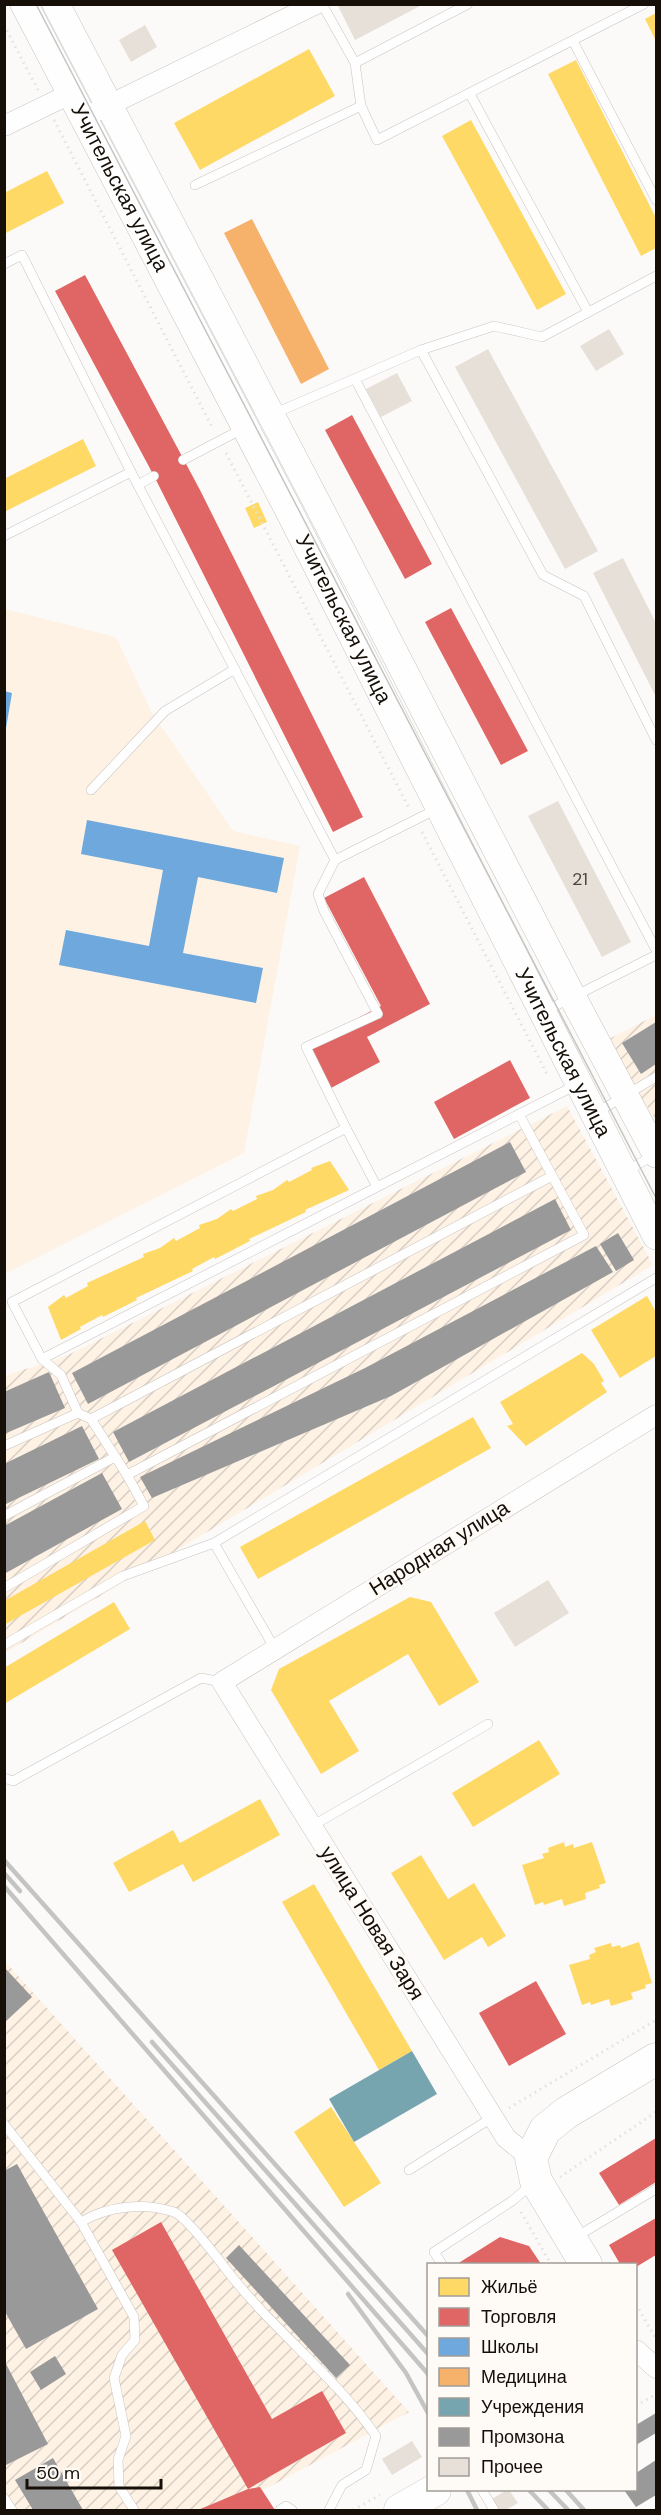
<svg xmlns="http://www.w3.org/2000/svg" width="661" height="2515" viewBox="0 0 661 2515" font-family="'DM Sans',sans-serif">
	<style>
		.built { fill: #fef2e5 }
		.industrial { fill: url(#industrial-furrows) }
		.homes { fill: #ffd966 }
		.shops { fill: #e06666 }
		.schools { fill: #6fa8dc }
		.health { fill: #f6b26b }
		.public { fill: #76a5af }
		.industry { fill: #999 }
		.building { fill: #e7e0d9 }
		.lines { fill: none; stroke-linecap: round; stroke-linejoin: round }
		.service-casing { stroke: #c8c4bf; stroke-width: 10 }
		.minor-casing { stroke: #c8c4bf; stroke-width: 21 }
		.secondary-casing { stroke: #c8c4bf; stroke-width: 28 }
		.trunk-casing { stroke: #c8c4bf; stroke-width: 33 }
		.path { stroke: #e3e2e1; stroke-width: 3; stroke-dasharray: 1.5 4.5; stroke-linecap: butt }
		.service { stroke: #fffefe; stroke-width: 9 }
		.minor { stroke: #fffefe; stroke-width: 20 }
		.secondary { stroke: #fffefe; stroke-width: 27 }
		.trunk { stroke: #fffefe; stroke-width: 32 }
		.tram { stroke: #c4c4c2; stroke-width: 1.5 }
		.rail { stroke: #c4c4c2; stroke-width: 4.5 }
		.labels { text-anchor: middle; stroke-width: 6; stroke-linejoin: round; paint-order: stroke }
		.number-label { font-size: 18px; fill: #4c463e }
		.street-label { font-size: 21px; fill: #150f08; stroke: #fefaf6 }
	</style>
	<defs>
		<pattern id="industrial-furrows" width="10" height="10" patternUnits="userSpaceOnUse" patternTransform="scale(1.5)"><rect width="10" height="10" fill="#fef2e5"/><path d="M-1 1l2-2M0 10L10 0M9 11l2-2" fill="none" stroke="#d9cec3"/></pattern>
	</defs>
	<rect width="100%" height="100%" fill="#fcfaf8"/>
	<path class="built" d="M5,609L116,637L151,711L233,831L300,846L244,1153L5,1274Z"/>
	<g class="industrial">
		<path d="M656,1015V1120L605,1041Z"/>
		<path d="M567,1106L653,1265L5,1653L4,1376L66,1356Z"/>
		<path d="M4,1960L409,2412L226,2510H5Z"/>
	</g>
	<g class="homes">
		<path d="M656,13V41L645,19Z"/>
		<path d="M309,49L335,96L200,170L174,123Z"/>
		<path d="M576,60L656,218V248L641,256L548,74Z"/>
		<path d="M471,120L566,294L537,310L442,136Z"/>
		<path d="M47,171L64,203L4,234V193Z"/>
		<path d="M83,439L96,466L4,512V479Z"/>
		<path d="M258,502L267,522L254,528L245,508Z"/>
		<path d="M330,1161L349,1190L305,1210L306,1212L249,1239L250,1241L215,1259L214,1257L192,1269L193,1271L136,1298L137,1300L103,1317L102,1315L80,1327L81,1329L61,1340L48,1307L64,1295L66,1298L88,1286L87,1283L144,1257L143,1254L160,1248L174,1238L176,1241L200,1228L199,1225L217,1219L231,1209L233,1211L257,1199L256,1196L273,1190L287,1180L289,1182L312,1170L311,1168Z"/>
		<path d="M647,1296L656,1312V1356L620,1378L591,1330Z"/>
		<path d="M582,1353L594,1364L604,1381L601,1383L607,1392L526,1446L507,1426L513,1424L500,1402Z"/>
		<path d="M473,1417L491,1448L258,1579L240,1547Z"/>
		<path d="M145,1521L155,1540L4,1625V1601Z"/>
		<path d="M410,1597L431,1602L479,1682L439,1706L408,1654L329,1701L359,1751L321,1774L271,1690L279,1669Z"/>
		<path d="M114,1602L130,1629L4,1704V1668Z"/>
		<path d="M539,1740L560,1774L473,1827L452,1793Z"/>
		<path d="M260,1799L280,1835L193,1882L183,1864L129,1892L113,1863L173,1830L180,1843Z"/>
		<path d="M564,1842L565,1847L573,1844L574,1848L592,1842L606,1883L599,1885L600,1888L585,1893L586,1899L564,1906L562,1899L544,1905L543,1902L535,1905L522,1865L544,1858L542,1854L549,1852L548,1848Z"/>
		<path d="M421,1855L448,1899L474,1883L506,1936L488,1947L482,1937L444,1960L391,1873Z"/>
		<path d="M314,1884L412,2051L379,2070L282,1902Z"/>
		<path d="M639,1942L652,1983L645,1985L646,1988L631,1993L633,1999L611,2006L609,1999L591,2005L590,2002L582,2005L569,1965L590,1959L589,1955L596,1952L594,1948L611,1943L612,1947L620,1945L621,1948Z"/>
		<path d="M331,2107L381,2183L344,2207L294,2132Z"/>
	</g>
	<g class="shops">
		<path d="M85,275L200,490L363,817L333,832L154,476L55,291Z"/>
		<path d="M352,415L432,564L405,579L325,430Z"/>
		<path d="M451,608L528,751L501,765L425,622Z"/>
		<path d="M364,877L430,1004L367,1037L380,1062L331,1088L308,1044L381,1006L324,898Z"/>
		<path d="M510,1060L530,1098L454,1139L434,1102Z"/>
		<path d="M536,1981L566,2034L509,2066L479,2013Z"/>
		<path d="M656,2138V2182L619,2205L599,2173Z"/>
		<path d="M656,2218V2255L636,2267V2264H620L609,2245Z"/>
		<path d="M161,2222L272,2419L322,2391L346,2433L248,2489L112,2250Z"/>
		<path d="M500,2237L529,2246L541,2264H457Z"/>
		<path d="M260,2487L275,2510H198L248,2489Z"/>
	</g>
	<g class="schools">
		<path d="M4,691L12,693L6,728H4Z"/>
		<path d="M87,820L284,858L277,893L198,877L183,953L263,968L256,1003L59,965L66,930L149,946L163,870L81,854Z"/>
	</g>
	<path class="health" d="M252,219L329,369L301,384L224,233Z"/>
	<path class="public" d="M412,2051L437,2094L354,2142L329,2099Z"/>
	<g class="industry">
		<path d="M656,1022V1064L641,1074L622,1043Z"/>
		<path d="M510,1142L526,1172L88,1404L72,1373Z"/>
		<path d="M555,1199L571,1230L129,1462L113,1432Z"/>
		<path d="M618,1233L634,1260L616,1271L600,1244Z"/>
		<path d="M596,1246L613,1272L391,1396L152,1498L140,1477L365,1368Z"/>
		<path d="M49,1372L65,1408L4,1434V1392Z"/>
		<path d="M82,1426L99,1459L4,1505V1464Z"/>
		<path d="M102,1473L122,1509L4,1574V1526Z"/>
		<path d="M4,1967L32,1997L4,2023Z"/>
		<path d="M17,2164L98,2309L26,2349L4,2310V2171Z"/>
		<path d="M239,2245L350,2365L336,2378L226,2258Z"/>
		<path d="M55,2356L66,2374L41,2390L30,2372Z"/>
		<path d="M4,2360L48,2444L4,2466Z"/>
		<path d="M656,2413V2433L636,2445V2425Z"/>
		<path d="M53,2458L83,2510H33L15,2480Z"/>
		<path d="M656,2460V2495L636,2507L624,2490H636V2473Z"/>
	</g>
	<g class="building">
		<path d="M337,4H424L355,40Z"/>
		<path d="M145,25L157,47L131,62L119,40Z"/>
		<path d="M609,329L624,354L596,371L580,346Z"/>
		<path d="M488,349L598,551L565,569L455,367Z"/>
		<path d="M397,373L412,401L381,417L366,389Z"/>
		<path d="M623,558L656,623V697L593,573Z"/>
		<path d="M558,801L631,942L602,957L528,816Z"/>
		<path d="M548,1580L569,1613L515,1647L494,1613Z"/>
		<path d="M412,2441L422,2457L392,2475L382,2459Z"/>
		<path d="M507,2490H509L518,2503L506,2510H496L490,2500Z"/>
	</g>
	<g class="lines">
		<g class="service-casing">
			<g id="service">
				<path d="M322,4L355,63L468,4"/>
				<path d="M573,41L656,200"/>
				<path d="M355,63L361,106L377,140L644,4"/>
				<path d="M470,94L588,312"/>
				<path d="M195,185L361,106"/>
				<path d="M4,264L22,255L131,472L335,860L437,809"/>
				<path d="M421,350L543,575L584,596L656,740"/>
				<path d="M355,379L656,950"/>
				<path d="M273,414L421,350L494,326L542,337L656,276"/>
				<path d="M183,460L244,428"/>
				<path d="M138,485L154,476"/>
				<path d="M4,536L131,472"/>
				<path d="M91,790L165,711L235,669"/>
				<path d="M335,860L318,894L324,911L378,1014L306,1047L346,1128"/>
				<path d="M545,1011L656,955"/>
				<path d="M596,1113L656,1077"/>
				<path d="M625,1172L654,1155"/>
				<path d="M377,1187L42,1359L12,1302L346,1128L377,1187L578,1084"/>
				<path d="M42,1359L61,1375L78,1413"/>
				<path d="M91,1419L552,1176"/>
				<path d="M4,1446L78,1413L91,1419L127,1475"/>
				<path d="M4,1516L115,1457"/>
				<path d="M4,1588L144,1506L127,1475L584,1235L519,1114"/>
				<path d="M4,1645L123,1576L214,1543"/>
				<path d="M275,1649L214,1543L656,1278"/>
				<path d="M4,1778L13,1781L201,1678L222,1682"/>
				<path d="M312,1826L488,1724"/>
				<path d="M4,2124L81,2222L134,2317L135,2340L122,2355L114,2378L126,2436L118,2460L119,2486L134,2510"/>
				<path d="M409,2170L493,2117"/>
				<path d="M81,2222C108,2206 143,2202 174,2212C187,2217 219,2260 229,2273C274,2331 335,2376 376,2436L366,2470L342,2485L329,2510"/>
				<path d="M576,2237L656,2189"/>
				<path d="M442,2264L434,2252L512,2201L532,2184"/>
				<path d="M482,2490L494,2510"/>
				<path d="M4,2498L12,2510"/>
				<path d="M280,2510L286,2506L292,2510"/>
			</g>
		</g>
		<g class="minor-casing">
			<g id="minor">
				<path d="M97,111L316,4"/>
				<path d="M4,126L70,94"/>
				<path d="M531,2158L506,2138L222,1682L656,1415"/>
				<path d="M636,2350L656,2368"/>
			</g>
		</g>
		<g class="secondary-casing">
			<g id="secondary">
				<path id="s1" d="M24,4L290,513L656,1236"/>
				<path d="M56,4L315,499L573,998L656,1154"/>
			</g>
		</g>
		<g class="trunk-casing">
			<g id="trunk">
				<path d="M586,2264L536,2181L531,2158L545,2130L566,2113L656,2059"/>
				<path d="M400,2510L435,2490"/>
			</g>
		</g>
		<g class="path">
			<path d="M4,25L38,90"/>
			<path d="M54,120L213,429"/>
			<path d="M226,453L410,810"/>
			<path d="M422,832L547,1074"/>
			<path d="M509,2108L656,2020"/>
			<path d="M560,2177L656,2112"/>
			<path d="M521,2212L551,2264"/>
			<path d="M636,2304L656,2339"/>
			<path d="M636,2406L656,2394"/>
			<path d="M353,2510L380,2495"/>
		</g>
		<use href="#service" class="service"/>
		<use href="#minor" class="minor"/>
		<use href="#secondary" class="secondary"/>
		<use href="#trunk" class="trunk"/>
		<path class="tram" d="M36,4L656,1198"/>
		<g class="rail">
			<path d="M4,1860L428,2336"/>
			<path d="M4,1873L20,1891"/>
			<path d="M4,1886L428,2374"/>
			<path d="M152,2042L428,2354"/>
			<path d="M348,2294L406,2373L428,2413"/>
			<path d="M467,2490L477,2510"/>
			<path d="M529,2490L548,2510"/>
			<path d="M549,2490L568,2510"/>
			<path d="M566,2490L584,2510"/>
		</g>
	</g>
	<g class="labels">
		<g class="number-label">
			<text x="580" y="885">21</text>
		</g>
		<g class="street-label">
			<text dy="7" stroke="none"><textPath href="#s1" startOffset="207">Учительская улица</textPath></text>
			<text dy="7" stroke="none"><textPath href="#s1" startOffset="693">Учительская улица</textPath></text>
			<text dy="7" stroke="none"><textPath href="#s1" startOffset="1179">Учительская улица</textPath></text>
			<text transform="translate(439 1548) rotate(-32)" y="7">Народная улица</text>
			<text transform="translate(372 1923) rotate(58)" y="7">улица Новая Заря</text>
		</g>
	</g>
	<rect width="661" height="2515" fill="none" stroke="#150f08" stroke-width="12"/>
	<rect x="427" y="2263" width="210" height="228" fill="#fefaf6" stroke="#a19c97" stroke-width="1.5"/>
	<rect x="439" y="2278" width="30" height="18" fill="#ffd966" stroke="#a19c97" stroke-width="1.5"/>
	<text x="481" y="2293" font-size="18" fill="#150f08">Жильё</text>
	<rect x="439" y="2308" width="30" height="18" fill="#e06666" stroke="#a19c97" stroke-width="1.5"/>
	<text x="481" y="2323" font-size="18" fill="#150f08">Торговля</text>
	<rect x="439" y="2338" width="30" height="18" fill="#6fa8dc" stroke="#a19c97" stroke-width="1.5"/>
	<text x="481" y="2353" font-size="18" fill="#150f08">Школы</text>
	<rect x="439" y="2368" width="30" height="18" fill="#f6b26b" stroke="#a19c97" stroke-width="1.5"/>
	<text x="481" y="2383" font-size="18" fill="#150f08">Медицина</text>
	<rect x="439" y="2398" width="30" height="18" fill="#76a5af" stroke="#a19c97" stroke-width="1.5"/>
	<text x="481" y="2413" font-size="18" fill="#150f08">Учреждения</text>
	<rect x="439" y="2428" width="30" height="18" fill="#999999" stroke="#a19c97" stroke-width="1.5"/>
	<text x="481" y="2443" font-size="18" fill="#150f08">Промзона</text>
	<rect x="439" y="2458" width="30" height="18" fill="#e7e0d9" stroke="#a19c97" stroke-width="1.5"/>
	<text x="481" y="2473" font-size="18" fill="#150f08">Прочее</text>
	<path d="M27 2479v9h134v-9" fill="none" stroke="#150f08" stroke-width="3"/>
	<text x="36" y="2479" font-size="18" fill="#150f08" stroke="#fefaf6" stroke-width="4.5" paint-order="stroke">50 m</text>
</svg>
